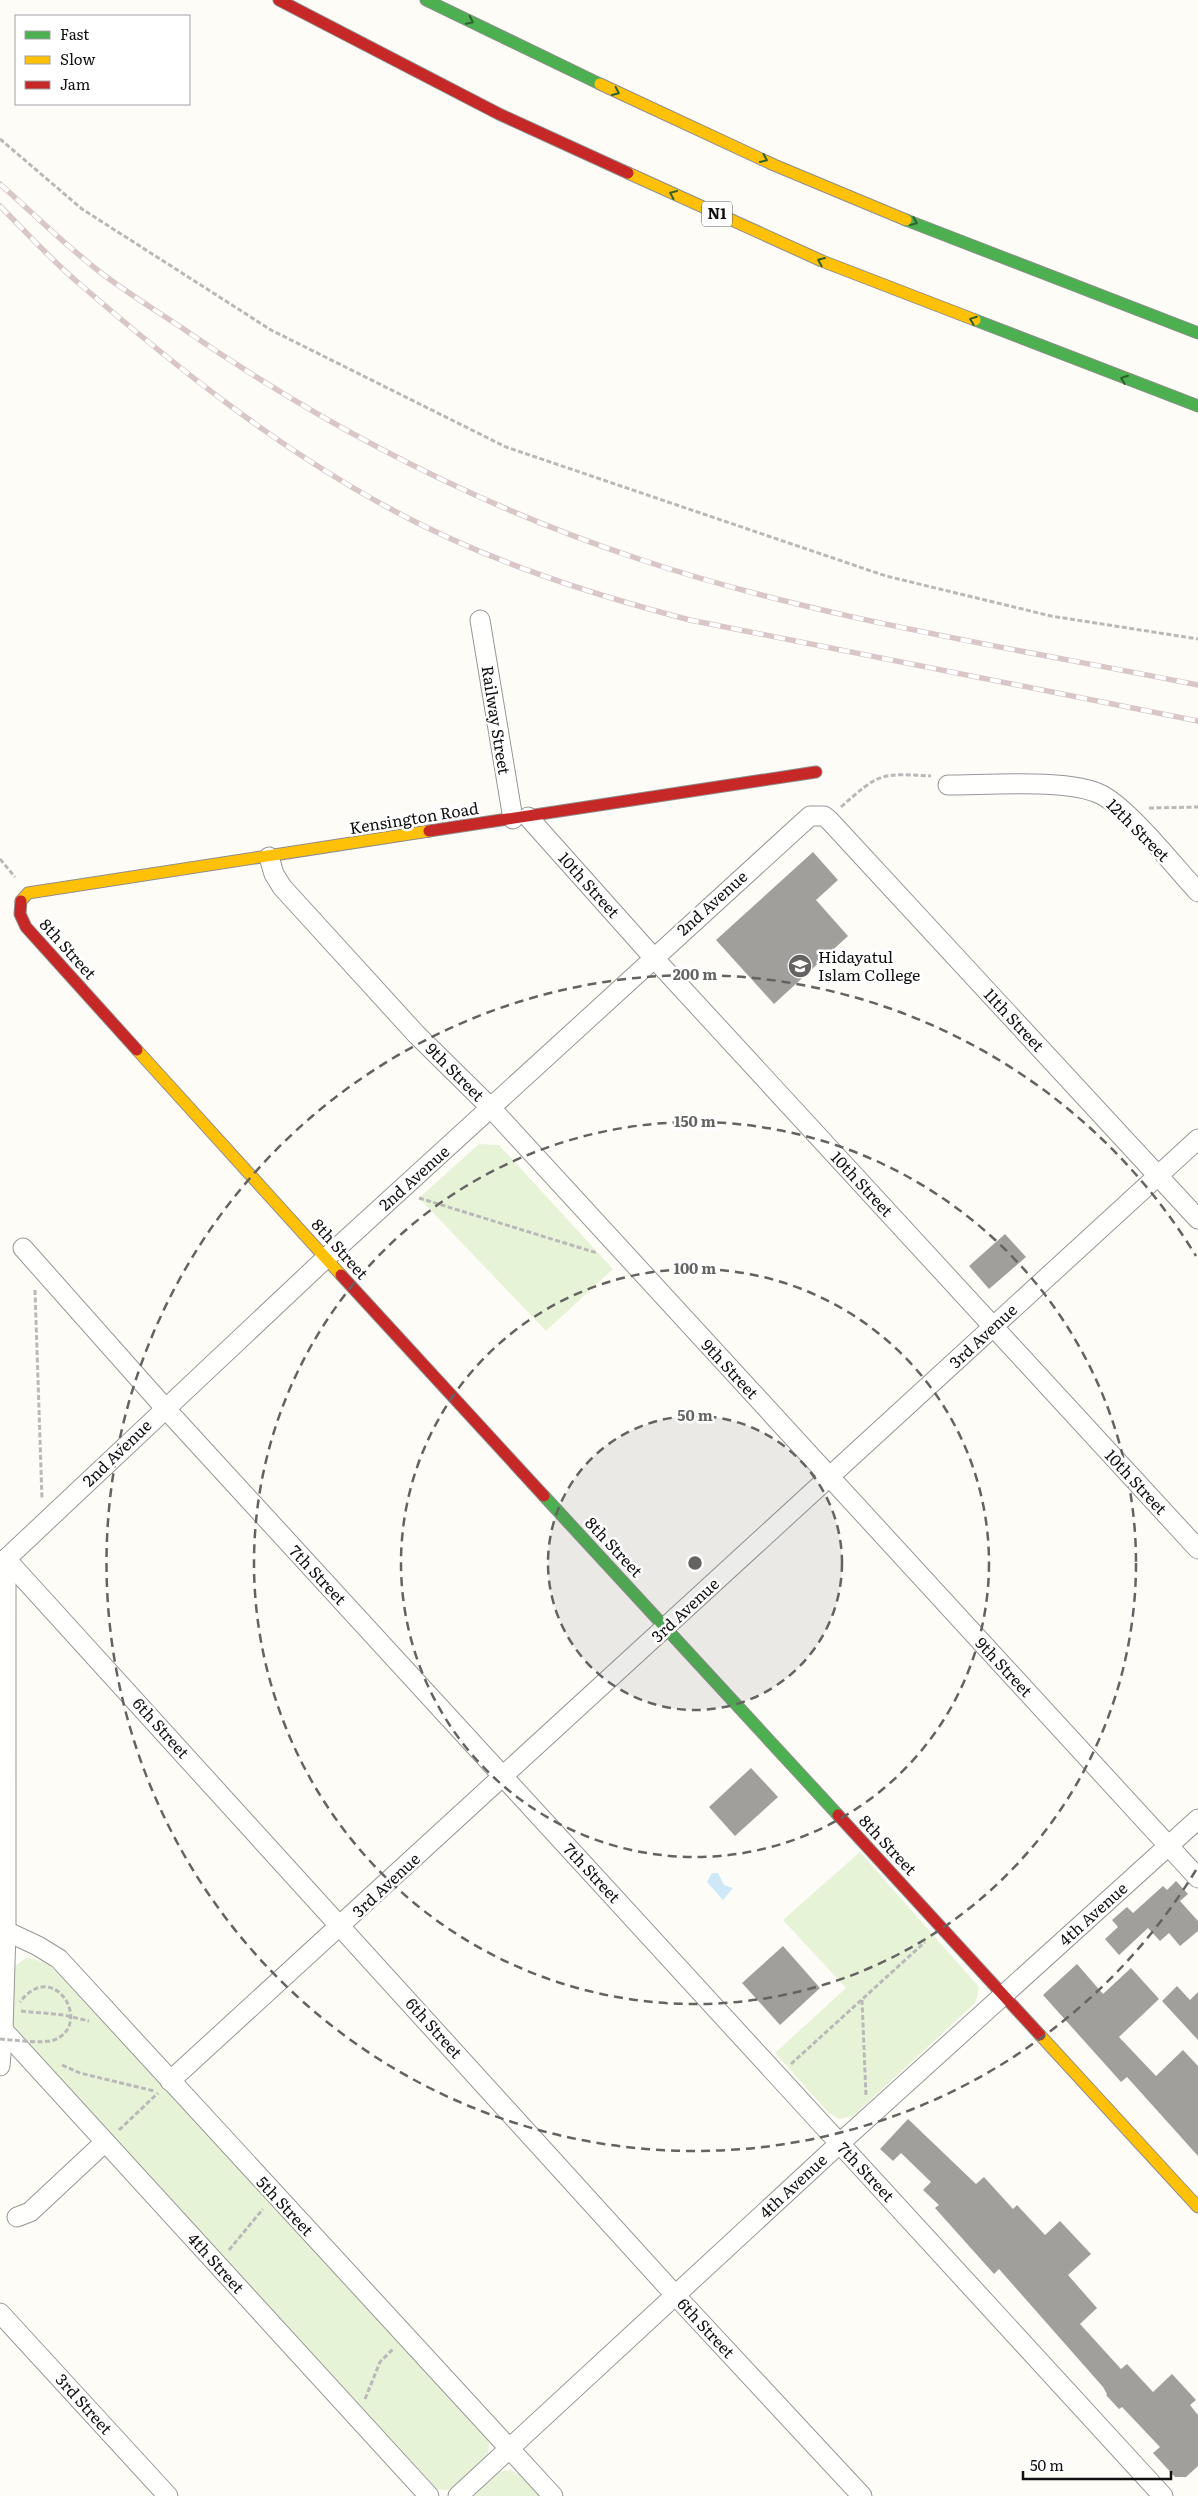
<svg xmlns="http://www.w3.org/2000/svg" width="1198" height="2496" viewBox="0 0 1198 2496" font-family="Literata,serif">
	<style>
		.green { fill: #e7f3d7 }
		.water { fill: #cde8f7 }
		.building { fill: #a19f9c }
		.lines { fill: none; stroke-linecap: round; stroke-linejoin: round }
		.street-casing { stroke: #979795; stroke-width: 21 }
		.fast-casing { stroke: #8e8d8b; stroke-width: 13 }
		.slow-casing { stroke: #8e8d8b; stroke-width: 13 }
		.jam-casing { stroke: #8e8d8b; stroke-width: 13 }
		.path { stroke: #b9b9b8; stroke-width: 3; stroke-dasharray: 5 2.5; stroke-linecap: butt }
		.street { stroke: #fffffe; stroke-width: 19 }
		.fast { stroke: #4caf50; stroke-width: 11 }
		.slow { stroke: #ffc107; stroke-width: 11 }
		.jam { stroke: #c62828; stroke-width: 11 }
		.rail-casing { stroke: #d9c6c7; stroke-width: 5.5 }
		.rail { stroke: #fff; stroke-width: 4; stroke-dasharray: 11; stroke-linecap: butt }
		.path-bridge { stroke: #b9b9b8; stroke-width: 3; stroke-dasharray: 5 2.5; stroke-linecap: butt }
		.oneway { stroke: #2e6030 }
		.ring { fill: none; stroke: #646362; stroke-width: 2.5; stroke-dasharray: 9 6 }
		.labels { text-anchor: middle; stroke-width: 5; stroke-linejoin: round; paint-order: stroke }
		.shield { fill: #fff; stroke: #585858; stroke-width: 1 }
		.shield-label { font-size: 15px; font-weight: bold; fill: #111 }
		.street-label { font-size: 16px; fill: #111; stroke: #fff }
		.poi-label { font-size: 16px; fill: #111; stroke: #fff; text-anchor: start }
		.centre { fill: #646362; stroke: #fff; stroke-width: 2.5 }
		.ring-label { font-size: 15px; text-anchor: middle; font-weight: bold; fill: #646362; stroke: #fff; stroke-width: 5; stroke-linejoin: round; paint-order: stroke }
	</style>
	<rect width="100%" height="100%" fill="#fdfcf7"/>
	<g class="green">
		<path d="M479,1144L499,1145L613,1269L546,1331L419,1198Z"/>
		<path d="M860,1852L979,1987L977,1998L974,2004L853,2116L839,2119L829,2113L775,2053L846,1988L783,1920Z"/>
		<path d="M26,1958C42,1958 54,1969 66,1979L486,2436L489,2443L488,2456L453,2488L447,2490L433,2489L15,2031L11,2022L13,1968Z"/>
		<path d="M510,2470L522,2476L541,2496H474L498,2472Z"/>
	</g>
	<path class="water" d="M712,1873H718L724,1885L733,1888L723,1900L707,1882Z"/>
	<g class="building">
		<path d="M813,852L838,880L816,900L848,936L774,1004L716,940Z"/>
		<path d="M1005,1234L1026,1257L989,1289L969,1266Z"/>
		<path d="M751,1768L778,1797L735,1836L709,1807Z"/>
		<path d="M1176,1881L1188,1894L1180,1901L1198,1921V1931L1180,1946L1169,1933L1160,1941L1148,1928L1119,1955L1105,1939L1118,1927L1112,1920L1127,1907L1133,1913L1163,1886L1167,1890Z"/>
		<path d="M783,1946L820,1988L780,2025L742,1983Z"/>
		<path d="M1077,1964L1103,1994L1131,1968L1159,1999L1119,2037L1156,2076L1183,2050L1198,2066V2156L1127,2077L1121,2082L1043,1995Z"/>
		<path d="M1177,1986L1190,2000L1198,1992V2040L1162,2001Z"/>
		<path d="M908,2119L976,2184L984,2177L1013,2209L1017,2205L1045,2235L1060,2221L1091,2254L1068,2275L1097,2308L1080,2324L1121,2369L1127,2364L1153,2392L1172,2374L1196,2400L1190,2405L1198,2415V2466L1186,2477H1175L1153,2453L1160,2447L1122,2407L1119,2409L1106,2395L1107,2394L1103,2387L999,2269L994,2274L935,2208L939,2205L923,2190L931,2182L901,2153L893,2161L880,2149Z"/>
	</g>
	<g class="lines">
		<g class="street-casing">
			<g id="street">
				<path d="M480,620L513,819"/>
				<path d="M948,785C987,785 1071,778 1102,795C1131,811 1174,866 1198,892"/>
				<path d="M528,817L653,957L1198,1549"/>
				<path d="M269,857L274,874L282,887L416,1034L491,1108L1198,1878"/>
				<path d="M23,1248L165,1408L1163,2496"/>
				<path d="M6,1559L326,1258L810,816H824L829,820L1198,1219"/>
				<path d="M6,1559L676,2296L862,2496"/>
				<path d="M6,1931L38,1946L59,1959L553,2496"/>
				<path d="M3,2030L429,2496"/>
				<path d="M0,2066L3,2030L6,1931V1559"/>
				<path d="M170,2081L1198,1139"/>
				<path d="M17,2217L30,2212L105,2142"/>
				<path d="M0,2313L168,2496"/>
				<path d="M458,2496L840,2143L1198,1819"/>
			</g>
		</g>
		<g class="fast-casing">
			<g id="fast">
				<path d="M426,0L600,84"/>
				<path d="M906,220L1198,333"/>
				<path d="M975,320L1198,406"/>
				<path d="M544,1496L838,1815"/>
			</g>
		</g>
		<g class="slow-casing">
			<g id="slow">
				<path d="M600,84L774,165L906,220"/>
				<path d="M628,173L822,261L975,320"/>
				<path d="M21,901L28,893L429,831"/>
				<path d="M137,1050L341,1275"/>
				<path d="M1040,2035L1198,2207"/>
			</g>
		</g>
		<g class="jam-casing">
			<g id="jam">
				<path d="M279,0L499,114L628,173"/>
				<path d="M429,831L816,772"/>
				<path d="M21,901L20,914L26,927L137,1050"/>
				<path d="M341,1275L544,1496"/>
				<path d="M838,1815L1040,2035"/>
			</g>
		</g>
		<g class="path">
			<path d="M0,139L82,209L271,330L506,447L886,576L1051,616L1198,639"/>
			<path d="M841,807C879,773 880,773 931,776"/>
			<path d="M1149,808L1198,807"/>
			<path d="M0,859L15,877"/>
			<path d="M419,1198L597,1253"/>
			<path d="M35,1290L42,1499"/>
			<path d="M862,2000L866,2096"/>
			<path d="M21,2011L64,2015L89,2021"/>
			<path d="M791,2064L925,1942"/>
			<path d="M62,2065L80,2073L154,2091"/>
			<path d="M119,2130L158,2093"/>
			<path d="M229,2250L263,2209"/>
			<path d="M365,2399L380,2362L393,2349"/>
		</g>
		<use href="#street" class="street"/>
		<use href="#fast" class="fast"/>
		<use href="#slow" class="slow"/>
		<use href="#jam" class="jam"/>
		<g class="rail-casing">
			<g id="rail">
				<path d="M0,184C33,213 65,245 100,272C126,292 155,310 182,328C324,426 477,506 642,560C819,619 1014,648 1198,685"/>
				<path d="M0,206C27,233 53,262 82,286C177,368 277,447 387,507C482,559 586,593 690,620L1198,721"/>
			</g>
		</g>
		<use href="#rail" class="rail"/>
		<path class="path-bridge" d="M0,2039C14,2040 42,2044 54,2040C94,2025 54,1957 20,2002"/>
	</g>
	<defs><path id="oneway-chevron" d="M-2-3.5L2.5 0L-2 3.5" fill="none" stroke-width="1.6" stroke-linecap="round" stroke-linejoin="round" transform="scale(1.25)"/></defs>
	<g class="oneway">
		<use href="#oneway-chevron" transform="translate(470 21) rotate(26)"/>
		<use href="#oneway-chevron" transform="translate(616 92) rotate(25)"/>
		<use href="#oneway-chevron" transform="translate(764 159) rotate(24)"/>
		<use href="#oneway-chevron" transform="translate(673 194) rotate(-156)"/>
		<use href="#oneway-chevron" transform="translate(914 222) rotate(22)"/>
		<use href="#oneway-chevron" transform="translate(821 261) rotate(-157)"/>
		<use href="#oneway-chevron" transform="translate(973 320) rotate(-159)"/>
		<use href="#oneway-chevron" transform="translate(1124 379) rotate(-159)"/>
	</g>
	<circle cx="695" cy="1563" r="147" fill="#646362" fill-opacity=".12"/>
	<g class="ring">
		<circle cx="695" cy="1563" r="147"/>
		<circle cx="695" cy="1563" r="294"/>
		<circle cx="695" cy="1563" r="441"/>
		<path d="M1196 1870A588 588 0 1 1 1196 1256"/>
	</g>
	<defs>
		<g id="school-disc" transform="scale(1.25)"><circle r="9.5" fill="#646362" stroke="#fff"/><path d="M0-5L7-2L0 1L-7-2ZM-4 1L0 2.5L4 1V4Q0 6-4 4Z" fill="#fff"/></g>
	</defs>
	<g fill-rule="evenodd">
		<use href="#school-disc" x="800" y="966"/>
	</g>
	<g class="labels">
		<rect class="shield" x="702" y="201.5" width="30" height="25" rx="4"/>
		<g class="shield-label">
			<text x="717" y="219">N1</text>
		</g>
		<g class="street-label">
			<text transform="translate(496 720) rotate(81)" y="6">Railway Street</text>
			<text transform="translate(414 818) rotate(-9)" y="6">Kensington Road</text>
			<text transform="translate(1138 830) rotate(45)" y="6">12th Street</text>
			<text transform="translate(589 885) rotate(48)" y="6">10th Street</text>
			<text transform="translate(712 903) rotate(-42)" y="6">2nd Avenue</text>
			<text transform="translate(68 949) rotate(48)" y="6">8th Street</text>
			<text transform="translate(1014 1020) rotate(47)" y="6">11th Street</text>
			<text transform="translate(455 1072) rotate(45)" y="6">9th Street</text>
			<text transform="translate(414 1178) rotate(-42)" y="6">2nd Avenue</text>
			<text transform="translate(862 1184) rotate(47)" y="6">10th Street</text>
			<text transform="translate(340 1249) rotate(48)" y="6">8th Street</text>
			<text transform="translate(983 1336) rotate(-43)" y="6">3rd Avenue</text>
			<text transform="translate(730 1369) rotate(47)" y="6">9th Street</text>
			<text transform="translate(117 1453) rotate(-44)" y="6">2nd Avenue</text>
			<text transform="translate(1136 1482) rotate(47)" y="6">10th Street</text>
			<text transform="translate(614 1547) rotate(47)" y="6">8th Street</text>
			<text transform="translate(318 1575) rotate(47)" y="6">7th Street</text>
			<text transform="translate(685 1610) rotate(-43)" y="6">3rd Avenue</text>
			<text transform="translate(1004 1667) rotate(47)" y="6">9th Street</text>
			<text transform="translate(161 1728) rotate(48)" y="6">6th Street</text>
			<text transform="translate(888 1845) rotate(47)" y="6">8th Street</text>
			<text transform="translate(592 1873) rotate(47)" y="6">7th Street</text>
			<text transform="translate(386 1885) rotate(-43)" y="6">3rd Avenue</text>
			<text transform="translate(1093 1914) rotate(-42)" y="6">4th Avenue</text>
			<text transform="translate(434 2028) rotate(48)" y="6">6th Street</text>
			<text transform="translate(866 2172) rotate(47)" y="6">7th Street</text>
			<text transform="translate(793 2186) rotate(-43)" y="6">4th Avenue</text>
			<text transform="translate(285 2206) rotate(47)" y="6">5th Street</text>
			<text transform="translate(216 2263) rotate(48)" y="6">4th Street</text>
			<text transform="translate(706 2328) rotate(47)" y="6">6th Street</text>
			<text transform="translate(84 2404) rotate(48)" y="6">3rd Street</text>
		</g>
		<g class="poi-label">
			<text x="818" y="963">Hidayatul<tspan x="818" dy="18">Islam College</tspan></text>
		</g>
	</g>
	<circle cx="695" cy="1563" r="8" class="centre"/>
	<g class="ring-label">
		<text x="695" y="980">200 m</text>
		<text x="695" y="1127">150 m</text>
		<text x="695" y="1274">100 m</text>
		<text x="695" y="1421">50 m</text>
	</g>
	<rect x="15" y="15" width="175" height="90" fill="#ffffff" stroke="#a0a0a0"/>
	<rect x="25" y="31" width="25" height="8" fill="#4caf50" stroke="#a0a0a0"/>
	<text x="60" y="40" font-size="15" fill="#111111">Fast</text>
	<rect x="25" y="56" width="25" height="8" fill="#ffc107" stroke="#a0a0a0"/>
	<text x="60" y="65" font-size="15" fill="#111111">Slow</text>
	<rect x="25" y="81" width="25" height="8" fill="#c62828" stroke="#a0a0a0"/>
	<text x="60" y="90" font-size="15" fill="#111111">Jam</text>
	<path d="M1023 2471v8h148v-8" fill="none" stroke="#111111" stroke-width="2.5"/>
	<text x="1030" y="2471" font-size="15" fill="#111111" stroke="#ffffff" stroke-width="4" paint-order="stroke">50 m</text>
</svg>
